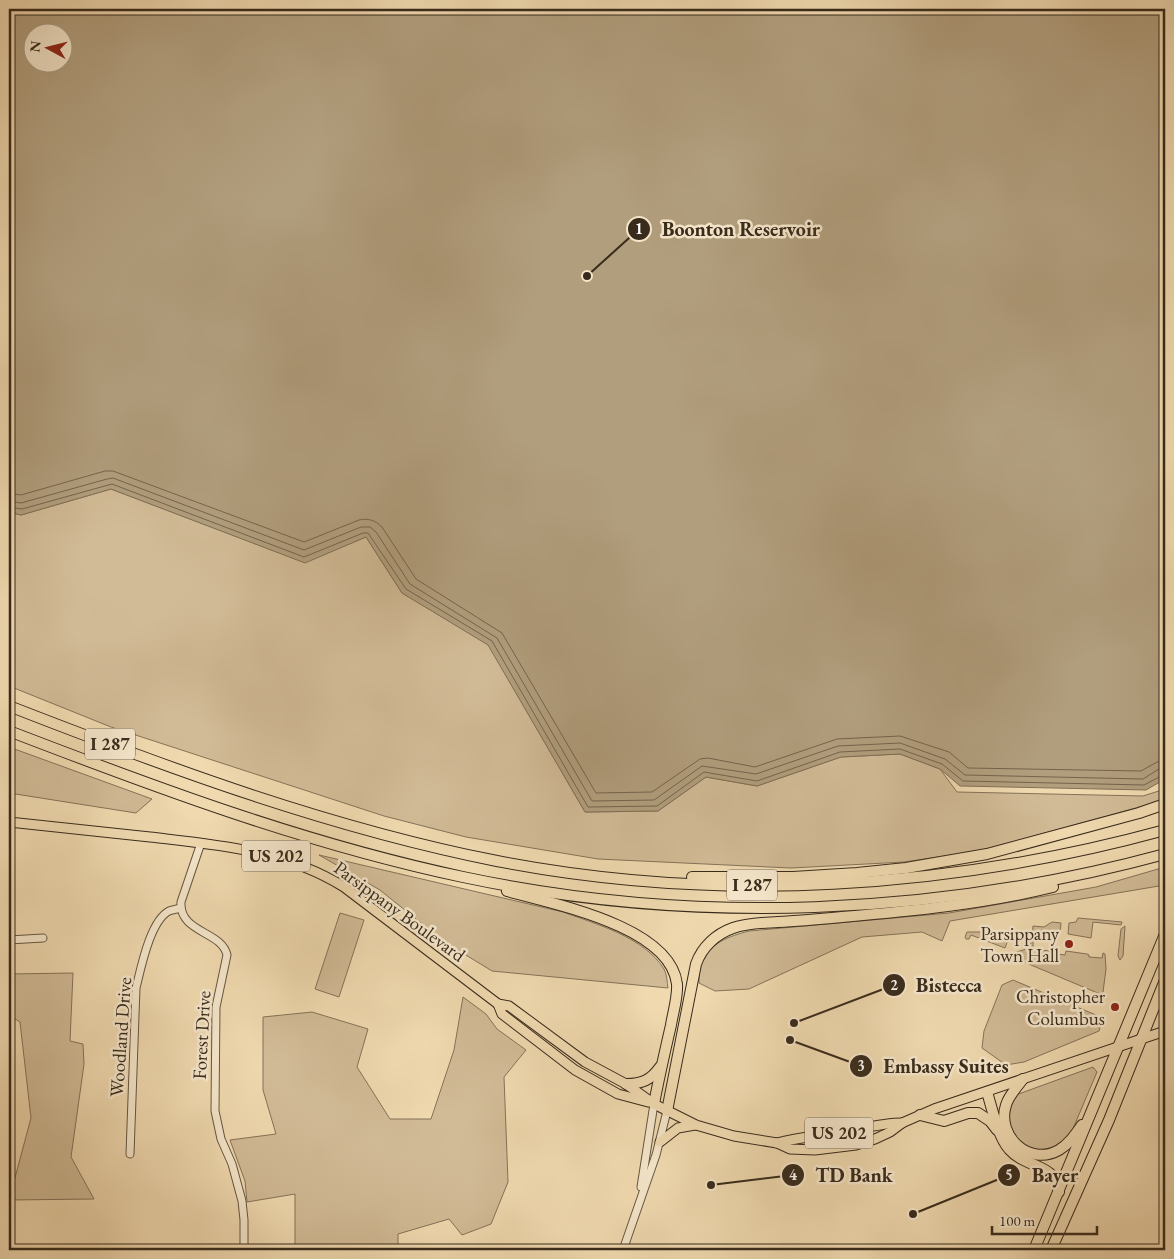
<svg xmlns="http://www.w3.org/2000/svg" width="1174" height="1259" viewBox="0 0 1174 1259" font-family="'EB Garamond',serif">
	<style>
		.green { fill: #d1bb96; stroke: #847359 }
		.water { fill: #b19e7d; stroke: #817056; fill-rule: evenodd }
		.lines { fill: none; stroke-linecap: round; stroke-linejoin: round }
		.shore { stroke: #74644c; stroke-width: 1 }
		.minor-casing { stroke: #665641; stroke-width: 9 }
		.major-casing { stroke: #382b1c; stroke-width: 11 }
		.highway-casing { stroke: #382b1c; stroke-width: 12 }
		.minor { stroke: #f5e6cb; stroke-width: 7 }
		.major { stroke: #f0d9af; stroke-width: 9 }
		.highway { stroke: #f0d9af; stroke-width: 10 }
		.poi-dot { fill: #8f2418; stroke: #f5e6cb; stroke-width: 2 }
		.labels { text-anchor: middle; stroke-width: 5; stroke-linejoin: round; paint-order: stroke }
		.shield { fill: #f5e6cb; stroke: #716350; stroke-width: 1 }
		.shield-label { font-size: 18px; font-weight: bold; fill: #382b1c }
		.street-label { font-size: 19px; fill: #382b1c; stroke: #f5e6cb }
		.poi-label { font-size: 19px; fill: #382b1c; stroke: #f5e6cb; text-anchor: end }
		.leader { fill: none; stroke: #382b1c; stroke-width: 2 }
		.callout-dot { fill: #382b1c; stroke: #f5e6cb; stroke-width: 2 }
		.mark-label { font-size: 15px; text-anchor: middle; font-weight: bold; fill: #fff }
		.callout-label { font-size: 20px; text-anchor: middle; font-weight: bold; fill: #382b1c; stroke: #f5e6cb; stroke-width: 5; stroke-linejoin: round; paint-order: stroke }
	</style>
	<rect width="100%" height="100%" fill="#f0d9af"/>
	<filter id="stains"><feTurbulence type="fractalNoise" baseFrequency=".004" numOctaves="4"/><feColorMatrix values="0 0 0 0 .2 0 0 0 0 .09 0 0 0 0 .02 0 0 0 .5 -.17"/></filter>
	<radialGradient id="worn" r=".72"><stop offset=".6" stop-color="#630" stop-opacity="0"/><stop offset="1" stop-color="#630" stop-opacity=".3"/></radialGradient>
	<g class="green">
		<path d="M111,489L304,562L366,537L402,593L488,644L585,812L658,811L706,777L757,786L841,757L900,754L940,769L957,792L1143,796L1165,789V800L979,851L904,862L791,868L598,859L466,837L384,816L111,727L9,686V512L21,515Z"/>
		<path d="M9,747L152,799L136,813L9,793Z"/>
		<path d="M319,855L563,912C596,924 644,937 664,969C667,974 667,982 668,988L492,971L443,941L380,890Z"/>
		<path d="M1165,867V885L950,921L942,941L922,932L862,937L749,989L715,991L699,983C699,977 699,969 701,964C708,943 730,936 749,931L949,913L1096,887Z"/>
		<path d="M340,913L364,920L339,997L315,989Z"/>
		<path d="M1078,918L1122,922L1121,925L1093,922L1091,938L1068,934L1069,923L1076,922Z"/>
		<path d="M1052,922L1061,923L1060,933L1035,932L1034,938L1032,937L1033,926L1044,927Z"/>
		<path d="M1125,926L1123,956L1120,960L1118,956L1121,929Z"/>
		<path d="M967,932H984L987,938L1009,937L1005,948L971,935L969,939H966L965,937Z"/>
		<path d="M1033,940V949L1058,952V954L1065,955L1066,951L1087,954L1089,955V957L1102,958L1103,953L1105,954L1106,969L1103,992L1100,994L1012,957L1013,953L1030,948L1031,941Z"/>
		<path d="M73,973L70,1041L83,1044L84,1064L71,1157L94,1199L9,1200L31,1118L20,1022L9,1015V974Z"/>
		<path d="M1013,980L1103,1018L1099,1031L1024,1062L1006,1065L982,1048L984,1031L1002,985Z"/>
		<path d="M463,997L486,1014L497,1029L526,1050L504,1077L508,1182L491,1224L462,1235L449,1219L398,1234V1250H295V1194L247,1202L245,1181L230,1140L276,1134L263,1090V1017L312,1012L368,1029L357,1067L390,1119H431L454,1050Z"/>
		<path d="M1093,1067L1097,1072L1072,1131C1059,1149 1036,1160 1019,1141C1016,1137 1011,1133 1010,1128C1008,1122 1008,1115 1007,1108L1016,1095L1024,1092Z"/>
	</g>
	<path class="water" d="M9,9H1165V779L1146,790L960,786L940,769L900,754L841,757L757,786L706,777L658,811L585,812L488,645L402,593L366,537L305,563L111,489L21,515L9,512ZM32,32H62V62H32Z"/>
	<g class="lines">
		<g class="shore">
			<path d="M9,493L21,495L105,471H113L304,542L359,520C368,518 375,520 382,527L416,579L502,633L596,793L652,792L700,759L708,758L755,767L837,739L900,736L949,752L968,768L1141,771L1157,762L1165,761"/>
			<path d="M9,501L21,503L107,479L113,478L304,550L361,527H370L376,532L410,584L497,638L592,801L654,800L702,766L756,774L838,746L900,743L945,759L965,775L1143,779L1159,769H1165"/>
			<path d="M9,507L22,509L112,484L304,557L363,533H368L406,589L492,641L588,807L657,806L704,772L757,781L840,752L900,749L942,764L963,781L1144,785L1161,776L1165,775"/>
		</g>
		<g class="minor-casing">
			<g id="minor">
				<path d="M201,843L181,902C179,933 222,931 227,955L216,1007L215,1111L221,1139L232,1164L242,1201L244,1220V1250"/>
				<path d="M9,940L43,938"/>
				<path d="M130,1154L136,988C141,968 150,921 169,911C172,910 177,909 181,908"/>
				<path d="M641,1187L654,1104"/>
				<path d="M623,1250L656,1155L667,1111"/>
			</g>
		</g>
		<g class="major-casing">
			<g id="major">
				<path d="M9,822C56,827 103,832 150,837C218,845 285,850 344,887L498,1004L509,1006L585,1062L626,1084L654,1104L696,1125L734,1136L777,1143L790,1149L815,1150L856,1145L875,1139L890,1132L902,1123L934,1109L1165,1031"/>
				<path d="M498,1004L502,1014L575,1070L618,1094L648,1102"/>
				<path d="M660,1142L678,1128L695,1125"/>
				<path d="M777,1143C796,1138 816,1136 835,1133C858,1130 879,1123 902,1123"/>
			</g>
		</g>
		<g class="highway-casing">
			<g id="highway">
				<path d="M9,706C168,768 330,828 497,861C719,904 949,889 1165,830"/>
				<path d="M9,731C157,788 307,844 463,877C694,926 937,916 1165,854"/>
				<path d="M692,877H793L857,873L906,868L987,854L1139,813L1165,804"/>
				<path d="M507,891C553,904 670,926 677,984C678,997 673,1012 671,1025C665,1051 659,1077 654,1104"/>
				<path d="M1023,1079C1017,1087 1009,1095 1006,1105C996,1136 1029,1167 1059,1150C1069,1144 1075,1135 1082,1125"/>
				<path d="M626,1084C642,1084 651,1080 660,1067"/>
				<path d="M987,1092C992,1108 998,1137 1009,1149C1026,1169 1055,1162 1059,1192"/>
				<path d="M667,1111L696,964C702,947 716,934 733,928C747,923 763,923 778,922C799,921 821,919 842,917C912,911 984,904 1053,887"/>
				<path d="M920,1115L944,1121L968,1113H978L990,1121L997,1130"/>
				<path d="M1034,1250L1165,934"/>
				<path d="M1051,1250L1109,1120L1165,980"/>
			</g>
		</g>
		<use href="#minor" class="minor"/>
		<use href="#major" class="major"/>
		<use href="#highway" class="highway"/>
	</g>
	<g class="poi-dot">
		<circle cx="1069" cy="944" r="5"/>
		<circle cx="1115" cy="1007" r="5"/>
	</g>
	<g class="labels">
		<g class="shield">
			<rect x="85" y="728.5" width="50" height="31" rx="4"/>
			<rect x="242" y="840.5" width="68" height="31" rx="4"/>
			<rect x="727" y="869.5" width="50" height="31" rx="4"/>
			<rect x="805" y="1117.5" width="68" height="31" rx="4"/>
		</g>
		<g class="shield-label">
			<text x="110" y="750">I 287</text>
			<text x="276" y="862">US 202</text>
			<text x="752" y="891">I 287</text>
			<text x="839" y="1139">US 202</text>
		</g>
		<g class="street-label">
			<text transform="translate(400 911) rotate(36)" y="7">Parsippany Boulevard</text>
			<text transform="translate(201 1035) rotate(-87)" y="7">Forest Drive</text>
			<text transform="translate(120 1037) rotate(-86)" y="7">Woodland Drive</text>
		</g>
		<g class="poi-label">
			<text x="1059" y="940">Parsippany<tspan x="1059" dy="22">Town Hall</tspan></text>
			<text x="1105" y="1003">Christopher<tspan x="1105" dy="22">Columbus</tspan></text>
		</g>
	</g>
	<path class="leader" d="M587 276L639 229M794 1023L894 985M790 1040L861 1066M711 1185L793 1175M913 1214L1009 1175"/>
	<g class="callout-dot">
		<circle cx="587" cy="276" r="5"/>
		<circle cx="794" cy="1023" r="5"/>
		<circle cx="790" cy="1040" r="5"/>
		<circle cx="711" cy="1185" r="5"/>
		<circle cx="913" cy="1214" r="5"/>
		<circle cx="639" cy="229" r="12"/>
		<circle cx="894" cy="985" r="12"/>
		<circle cx="861" cy="1066" r="12"/>
		<circle cx="793" cy="1175" r="12"/>
		<circle cx="1009" cy="1175" r="12"/>
	</g>
	<g class="mark-label">
		<text x="639" y="234">1</text>
		<text x="894" y="990">2</text>
		<text x="861" y="1071">3</text>
		<text x="793" y="1180">4</text>
		<text x="1009" y="1180">5</text>
	</g>
	<g class="callout-label">
		<text x="741" y="236">Boonton Reservoir</text>
		<text x="949" y="992">Bistecca</text>
		<text x="946" y="1073">Embassy Suites</text>
		<text x="854" y="1182">TD Bank</text>
		<text x="1055" y="1182">Bayer</text>
	</g>
	<rect width="1174" height="1259" fill="none" stroke="#f0d9af" stroke-width="30"/>
	<rect x="10" y="10" width="1154" height="1239" fill="none" stroke="#382b1c" stroke-width="2.5"/>
	<rect x="15" y="15" width="1144" height="1229" fill="none" stroke="#382b1c"/>
	<g transform="translate(48 48) rotate(277)"><circle r="24" fill="#f5e6cb" stroke="#a99b85"/>
	<path d="M0-4L9 19L0 12L-9 19Z" fill="#8f2418"/>
	<text y="-8" font-size="14" font-weight="bold" text-anchor="middle" fill="#382b1c">N</text>
	</g>
	<path d="M992 1226v8h105v-8" fill="none" stroke="#382b1c" stroke-width="2.5"/>
	<text x="999" y="1226" font-size="15" fill="#382b1c" stroke="#f5e6cb" stroke-width="4" paint-order="stroke">100 m</text>
	<rect width="100%" height="100%" filter="url(#stains)"/>
	<rect width="100%" height="100%" fill="url(#worn)"/>
</svg>
